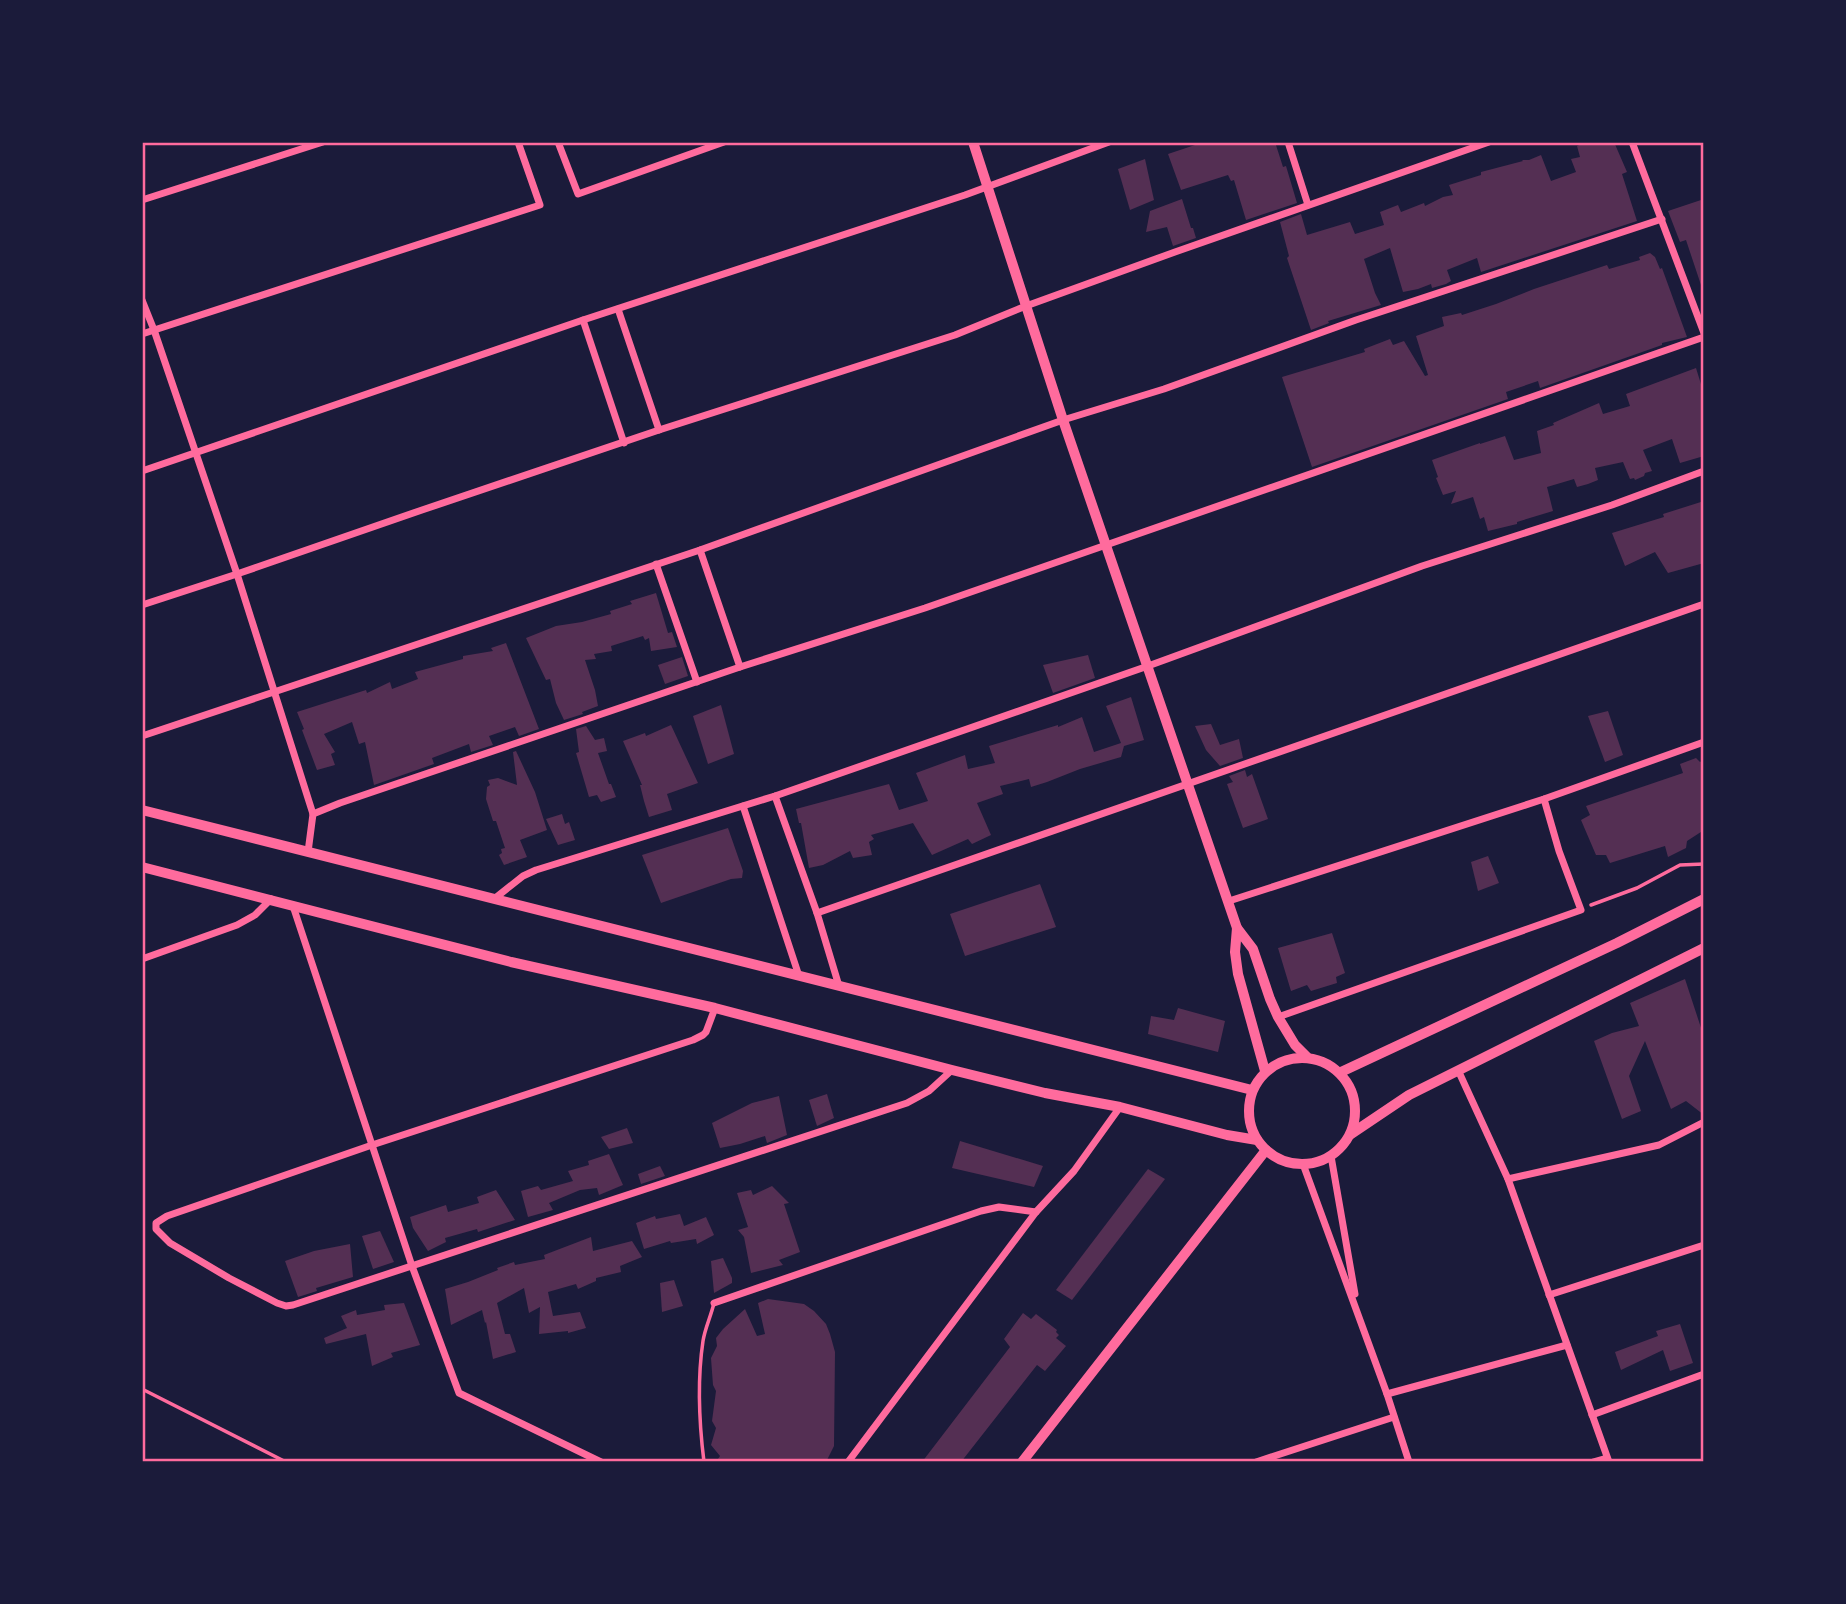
<svg xmlns="http://www.w3.org/2000/svg" width="1846" height="1604" viewBox="0 0 1846 1604" font-family="Barlow,sans-serif">
	<style>
		.building { fill: #542f53 }
		.lines { fill: none; stroke-linecap: round; stroke-linejoin: round }
		.service { stroke: #ff6b9d; stroke-width: 3.5 }
		.minor { stroke: #ff6b9d; stroke-width: 7 }
		.secondary { stroke: #ff6b9d; stroke-width: 10 }
		.primary { stroke: #ff6b9d; stroke-width: 10 }
		.neatline { fill: none; stroke: #ff6b9d; stroke-width: 2.5 }
	</style>
	<rect width="100%" height="100%" fill="#1b1b3a"/>
	<g class="building">
		<path d="M1204,142H1275L1283,167L1286,166L1297,203L1246,220L1234,180L1231,181L1228,175L1181,190L1168,154Z"/>
		<path d="M1586,142H1614L1627,172L1622,174L1637,221L1481,272L1477,258L1447,270L1451,281L1446,284L1432,288L1431,284L1418,289L1403,292L1390,248L1364,259L1375,293L1381,305L1328,321L1329,323L1311,330L1287,258L1289,256L1280,222L1301,214L1307,235L1350,222L1355,234L1384,225L1380,212L1398,205L1401,212L1424,203L1425,206L1443,197L1453,195L1449,185L1481,175V172L1523,161L1522,160H1529L1541,155L1551,181L1576,172L1571,159L1580,157L1577,146Z"/>
		<path d="M1145,159L1154,200L1130,210L1118,169Z"/>
		<path d="M1182,199L1191,228H1193L1196,238L1173,246L1167,227L1146,232L1150,211Z"/>
		<path d="M1704,199V288H1702L1686,240L1680,242L1668,211Z"/>
		<path d="M1650,253L1655,257L1660,269L1662,268L1687,337L1662,343V345L1540,388L1538,381L1506,392L1508,399L1312,467L1282,377L1365,352L1364,349L1390,339L1393,345L1404,341L1425,376L1428,375L1416,336L1444,326L1442,317L1461,313L1462,315L1496,304L1534,289L1607,265L1609,269L1640,260L1639,257Z"/>
		<path d="M1696,368L1704,394V456L1680,463L1672,439L1643,450L1652,471L1645,473L1644,476L1635,480L1634,478L1630,479L1623,462L1595,468L1598,480L1588,484L1577,487L1574,479L1547,487L1553,511L1517,522V524L1488,531L1484,517L1480,519L1473,497L1451,504L1456,491L1443,495L1436,478L1438,477L1432,460L1480,443V444L1505,436L1514,460L1541,453L1537,431L1554,425L1553,423L1599,403L1603,414L1630,406L1626,394Z"/>
		<path d="M1704,501V563L1668,573L1655,552L1625,566L1612,533L1664,517L1663,514Z"/>
		<path d="M656,593L668,633L672,632L677,647L651,651L649,638L645,640L643,636L611,646L612,651L594,654L596,659L585,660L595,690L598,706L582,712L583,714L564,720L556,703L550,679L546,680L526,638L556,626L582,622L611,614L610,611L632,604L630,601Z"/>
		<path d="M506,643L539,729L519,736L515,727L489,736L493,745L471,752L469,744L432,758L434,764L374,785L365,742L359,744L352,722L324,734L335,752L331,754L335,765L317,770L302,730L304,729L297,712L366,690L367,693L390,682L392,689L418,679L415,672L463,659V656L493,651L491,648Z"/>
		<path d="M1088,655L1095,678L1053,693L1043,665Z"/>
		<path d="M682,657L688,676L665,684L658,665Z"/>
		<path d="M1131,697L1144,740L1124,746L1121,757L1080,769L1047,782L1031,787L1029,779L1000,786L1003,794L977,803L991,835L972,844L968,839L932,855L913,823L871,835L874,839L869,842L872,855L853,858L850,851L823,865L809,868L801,823H799L796,809L889,784L899,810L928,801L916,773L965,755L968,769L995,763L989,746L1058,725V727L1082,717L1094,752L1121,743L1106,706Z"/>
		<path d="M721,705L734,754L708,764L693,716Z"/>
		<path d="M1608,711L1623,755L1605,762L1588,716Z"/>
		<path d="M1211,724L1220,745L1239,739L1243,758L1220,766L1206,750L1195,726Z"/>
		<path d="M671,725L698,783L667,794L672,810L649,817L644,801L640,785H642L623,741L645,733L646,736Z"/>
		<path d="M586,726L595,740L604,738L607,751L598,753L609,784H611L616,797L601,802L597,795L589,797L576,753L579,752L576,729Z"/>
		<path d="M516,751L535,792L547,830L520,840L527,857L504,865L499,855L502,853L501,849L505,848L496,821H493L486,799L487,787L490,785L488,780L498,778L517,785L513,752Z"/>
		<path d="M1696,758L1700,762L1704,760V830L1687,841L1686,848L1668,857L1665,846L1610,863L1606,855H1596L1581,820L1590,815L1586,806L1683,773L1680,764Z"/>
		<path d="M1245,770L1247,777L1252,774L1268,819L1243,828L1227,784L1233,782L1229,776Z"/>
		<path d="M562,814L565,824L569,822L575,840L558,845L546,819Z"/>
		<path d="M728,828L743,871L742,878L731,879L661,903L642,855Z"/>
		<path d="M1488,856L1499,883L1478,891L1471,862Z"/>
		<path d="M1040,884L1056,927L965,956L950,914Z"/>
		<path d="M1332,933L1345,973L1336,977L1337,983L1311,991L1307,985L1291,991L1278,948Z"/>
		<path d="M1685,979L1704,1037V1115L1686,1101L1671,1109L1645,1041L1629,1076L1641,1111L1622,1119L1594,1041L1612,1033L1639,1026L1630,1003Z"/>
		<path d="M1178,1008L1225,1021L1218,1052L1148,1034L1151,1016L1174,1020Z"/>
		<path d="M827,1094L834,1118L817,1126L809,1100Z"/>
		<path d="M779,1096L787,1135L767,1143L765,1136L740,1144L720,1148L712,1123L752,1103Z"/>
		<path d="M627,1128L633,1143L609,1149L601,1137Z"/>
		<path d="M960,1141L1043,1166L1034,1187L952,1168Z"/>
		<path d="M609,1154L623,1185L599,1195L597,1188L580,1190L549,1203L553,1210L528,1217L521,1191L538,1186L541,1190L573,1181L568,1171L589,1165L588,1161Z"/>
		<path d="M660,1166L665,1176L641,1184L638,1174Z"/>
		<path d="M1148,1169L1165,1179L1072,1300L1056,1290Z"/>
		<path d="M772,1186L789,1203L784,1204L800,1252L779,1260L783,1265L751,1273L744,1237L738,1230L748,1227L737,1193L751,1190L753,1195Z"/>
		<path d="M496,1190L515,1220L478,1232L477,1229L445,1238L446,1242L428,1251L413,1228L410,1217L446,1205L448,1212L479,1203L477,1197Z"/>
		<path d="M680,1214L684,1226L706,1217L714,1235L697,1244L696,1239L671,1243L670,1241L644,1249L636,1223L655,1216L656,1219Z"/>
		<path d="M380,1231L394,1262L373,1269L362,1236Z"/>
		<path d="M591,1237L593,1251L632,1241L642,1257L620,1266L621,1272L596,1278V1281L578,1289L576,1284L548,1292L553,1316L580,1312L586,1328L568,1333V1331L539,1334L540,1307L529,1313L524,1288L497,1303L505,1334H510L516,1352L493,1359L486,1322L485,1323L482,1310L451,1325L445,1289L468,1282L498,1270L497,1268L514,1262L515,1265L545,1259L544,1255Z"/>
		<path d="M350,1244L353,1277L316,1288L317,1291L298,1297L285,1261L314,1251Z"/>
		<path d="M723,1258L732,1278V1283L714,1293L711,1261Z"/>
		<path d="M674,1280L683,1306L662,1312L660,1283Z"/>
		<path d="M768,1299L804,1304L814,1311L826,1324L830,1334L835,1352L834,1446L826,1462H716L720,1456L711,1445L716,1428L712,1421L716,1391L713,1385L711,1358L717,1346L716,1338L723,1329L745,1309L757,1336L765,1334L758,1303Z"/>
		<path d="M404,1303L420,1345L391,1353L393,1357L372,1366L366,1334L326,1344L324,1338L347,1328L341,1316L356,1310L357,1315L385,1310L384,1305Z"/>
		<path d="M1023,1313L1031,1319L1036,1314L1057,1330L1056,1332L1059,1335L1056,1338L1066,1346L1045,1371L1037,1365L961,1462H922L1010,1347L1004,1339Z"/>
		<path d="M1680,1324L1693,1363L1670,1371L1663,1350L1621,1370L1615,1352L1658,1336L1656,1331Z"/>
	</g>
	<g class="lines">
		<g class="service">
			<path d="M1591,905L1637,888L1680,865L1704,864"/>
			<path d="M142,1389L286,1462"/>
			<path d="M704,1462C699,1422 697,1381 703,1341C705,1328 711,1316 714,1303"/>
		</g>
		<g class="minor">
			<path d="M558,142L578,194L724,142"/>
			<path d="M1288,142L1308,205"/>
			<path d="M1632,142L1704,333"/>
			<path d="M142,200L323,142"/>
			<path d="M142,300L154,330L237,574L313,814"/>
			<path d="M618,309L659,430"/>
			<path d="M583,320L624,443"/>
			<path d="M142,334L540,205L518,142"/>
			<path d="M142,471L583,320L965,195L1109,142"/>
			<path d="M700,550L740,667"/>
			<path d="M656,564L697,682"/>
			<path d="M142,605L237,574L422,510L659,430L955,335L1026,306L1175,252L1489,142"/>
			<path d="M142,736L700,550L1063,420L1164,389L1356,320L1662,219"/>
			<path d="M775,796L817,913L839,986"/>
			<path d="M743,806L799,976"/>
			<path d="M308,852L313,814L340,803L740,667L925,608L1704,337"/>
			<path d="M494,899L523,876L536,870L775,796L1148,666L1422,566L1612,505L1704,471"/>
			<path d="M1229,901L1544,799L1704,742"/>
			<path d="M293,906L412,1266L459,1393L601,1462"/>
			<path d="M817,913L1704,604"/>
			<path d="M142,959L237,925L255,915L271,899"/>
			<path d="M715,1008L706,1032L703,1035L693,1040L372,1145L167,1216L156,1223V1229L170,1243L229,1278L277,1303L286,1306L293,1305L907,1103L929,1091L952,1070"/>
			<path d="M1278,1017L1581,910L1559,851L1544,799"/>
			<path d="M1458,1070L1508,1179L1609,1462"/>
			<path d="M1331,1156L1355,1294"/>
			<path d="M1303,1164L1387,1394L1409,1462"/>
			<path d="M1508,1179L1659,1145L1704,1122"/>
			<path d="M1549,1295L1704,1245"/>
			<path d="M714,1303L981,1211L999,1207L1036,1212"/>
			<path d="M1387,1394L1567,1345"/>
			<path d="M1592,1415L1704,1374"/>
			<path d="M848,1462L1036,1212L1074,1171L1120,1107"/>
			<path d="M1256,1462L1394,1417"/>
			<path d="M1593,1462L1607,1458"/>
		</g>
		<g class="secondary">
			<path d="M973,142L1063,420L1237,928L1253,949L1270,999L1278,1017L1295,1045L1307,1057"/>
			<path d="M1237,928L1235,952L1238,974L1265,1071"/>
			<path d="M1022,1462L1266,1150"/>
		</g>
		<g class="primary">
			<path d="M142,810L1252,1090"/>
			<path d="M142,867L511,962L715,1008L952,1070L1045,1093L1120,1107L1227,1135L1257,1140"/>
			<circle cx="1302" cy="1111" r="53"/>
			<path d="M1341,1072L1617,943L1704,899"/>
			<path d="M1351,1134L1409,1095L1704,948"/>
		</g>
	</g>
	<rect width="1846" height="1604" fill="none" stroke="#1b1b3a" stroke-width="287"/>
	<rect x="144" y="144" width="1558" height="1316" class="neatline"/>
</svg>
